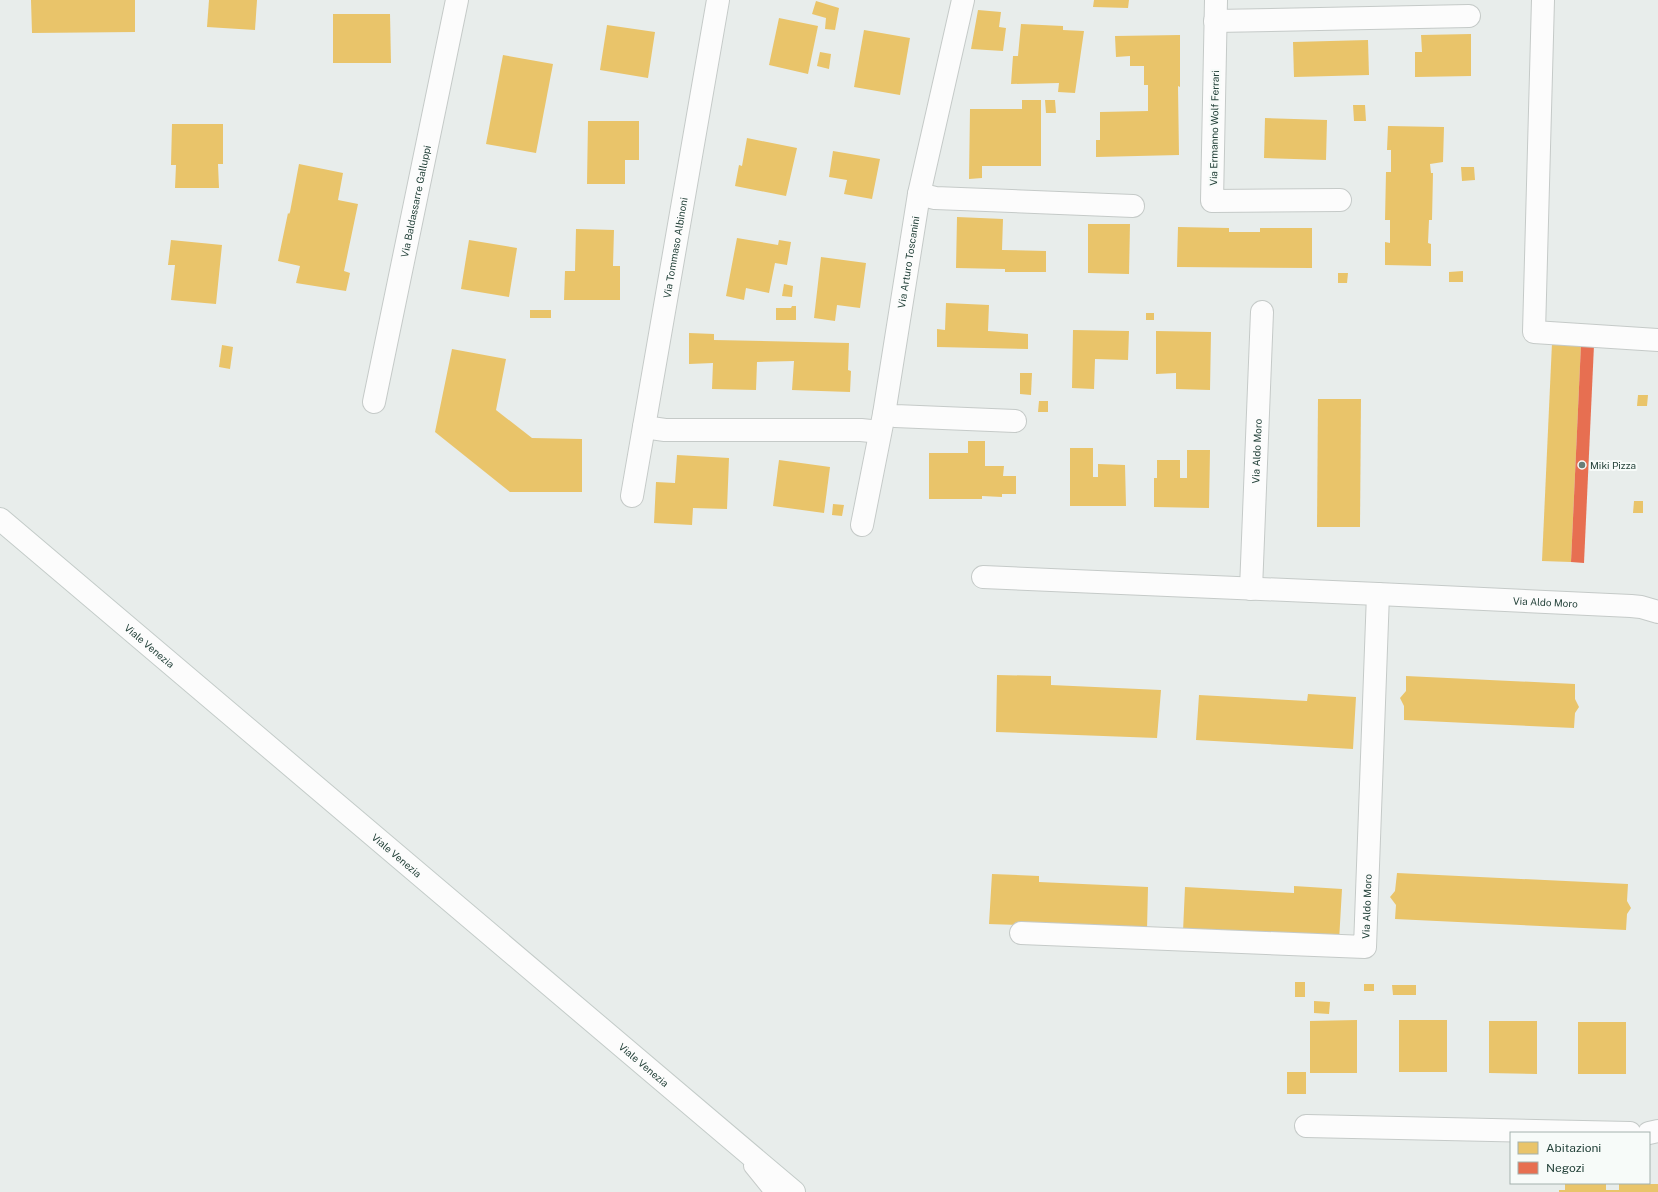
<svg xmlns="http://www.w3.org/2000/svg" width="1658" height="1192" viewBox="0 0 1658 1192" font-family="'Public Sans',sans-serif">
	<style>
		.homes { fill: #e9c46a }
		.shops { fill: #e76f51 }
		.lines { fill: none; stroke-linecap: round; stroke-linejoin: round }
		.lane-casing { stroke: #c5cac8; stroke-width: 18 }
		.street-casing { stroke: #c5cac8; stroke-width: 24 }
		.secondary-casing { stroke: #c3cbc8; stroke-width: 24 }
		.lane { stroke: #fcfcfc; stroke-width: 16 }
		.street { stroke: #fcfcfc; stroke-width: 22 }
		.secondary { stroke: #fcfcfc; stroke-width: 22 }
		.poi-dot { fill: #697e78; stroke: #f7fbf9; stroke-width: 1.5 }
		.labels { text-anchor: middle; stroke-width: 4; stroke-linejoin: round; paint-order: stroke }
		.street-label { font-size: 10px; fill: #24423a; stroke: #f7fbf9 }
		.poi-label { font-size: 10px; fill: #24423a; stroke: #f7fbf9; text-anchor: start }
	</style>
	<rect width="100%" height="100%" fill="#e8edeb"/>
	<g class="homes">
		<path d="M31,0H135V32L32,33Z"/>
		<path d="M209,0H257L255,30L207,27Z"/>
		<path d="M1094,0H1129L1128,8L1093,7Z"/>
		<path d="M816,1L839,8L835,30L825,29L826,18L812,14Z"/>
		<path d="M978,10L1001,12L999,27L1006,28L1003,51L971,49Z"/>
		<path d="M333,14H390L391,63H333Z"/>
		<path d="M779,18L818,26L808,74L769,65Z"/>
		<path d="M1021,24L1063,26V30L1084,31L1075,93L1058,92L1059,83L1011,84L1013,56H1018Z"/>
		<path d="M607,25L655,32L648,78L600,70Z"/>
		<path d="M864,30L910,38L900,95L854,87Z"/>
		<path d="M1471,34V76L1415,77V52H1422L1421,35Z"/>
		<path d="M1180,35V87L1178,86L1179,155L1096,157V140H1100V112L1148,111V85H1144V66H1130V56L1116,57L1115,36Z"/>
		<path d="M1368,40L1369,75L1294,77L1293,42Z"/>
		<path d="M820,52L831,54L829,69L817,66Z"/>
		<path d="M503,55L553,64L536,153L486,144Z"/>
		<path d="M1022,100H1041V166H982V178L969,179L970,109H1022Z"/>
		<path d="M1045,100H1055L1056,113H1046Z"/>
		<path d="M1353,105H1365L1366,121H1354Z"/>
		<path d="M1265,118L1327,120L1326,160L1264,158Z"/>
		<path d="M588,121H639V160H625V184H587Z"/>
		<path d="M172,124H223V164H218L219,188H175L176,165H171Z"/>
		<path d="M1388,126L1444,127L1443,162L1430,164L1431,173H1433L1432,220H1429L1428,243L1431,244V266L1385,265V242L1390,243V220H1385L1386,172H1391V150H1387Z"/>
		<path d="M747,138L797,148L786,196L735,186L739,165L742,166Z"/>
		<path d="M833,151L880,159L872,199L844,194L847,180L829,177Z"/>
		<path d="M299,164L343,173L338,200L358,204L344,271L350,273L346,291L296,283L300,266L278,261L288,213L289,214L290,212Z"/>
		<path d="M1461,167H1474L1475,180L1462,181Z"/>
		<path d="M957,217L1003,219L1002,250L1046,251V272H1005V269L956,268Z"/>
		<path d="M1088,224H1130L1129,274L1088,273Z"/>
		<path d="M1178,227L1229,228V232H1260V228H1312V268L1177,267Z"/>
		<path d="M576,229L614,230L613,266H620V300H564L565,271H575Z"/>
		<path d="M737,238L778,245L779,240L791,242L787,265L775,263L769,293L746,288L744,300L726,296Z"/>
		<path d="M171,240L222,245L216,304L171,300L175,265H168Z"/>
		<path d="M469,240L517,248L509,297L461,289Z"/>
		<path d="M821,257L866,263L860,308L837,305L835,321L814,318Z"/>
		<path d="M1463,271V282H1449V272Z"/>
		<path d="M1338,273H1348L1347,283H1338Z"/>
		<path d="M784,284L793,286L792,297L782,296Z"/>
		<path d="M946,303L989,305L988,331L1028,334V349L937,347V329L945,330Z"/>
		<path d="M792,306H796V320H776V308H791Z"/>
		<rect x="530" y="310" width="21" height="8"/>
		<rect x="1146" y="313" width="8" height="7"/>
		<path d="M1073,330L1129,331L1128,360L1095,359L1094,389L1072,388Z"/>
		<path d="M1156,331L1211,332L1210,390L1176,389V373L1156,374Z"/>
		<path d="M689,333L714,334V340L849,343L848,370L851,371L850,392L792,390L794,361L757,362L756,390L712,389L713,363L689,364Z"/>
		<path d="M1552,343L1581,344L1571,562L1542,561Z"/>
		<path d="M222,345L233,347L230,369L219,367Z"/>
		<path d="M452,349L506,359L496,410L532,438L582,439V492H510L435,432Z"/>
		<path d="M1020,373H1032L1031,395L1020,394Z"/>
		<path d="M1638,395H1648L1647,406H1637Z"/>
		<path d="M1318,399H1361L1360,527H1317Z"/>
		<path d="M1039,401H1048V412H1038Z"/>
		<path d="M968,441H985V466H1004L1003,476H1016V494H1002V497L982,496V499H929V453H968Z"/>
		<path d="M1070,448H1093V477H1098V464L1125,465L1126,506H1070Z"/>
		<path d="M1187,450H1210L1209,508L1154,507V478H1157V460H1180V478H1187Z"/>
		<path d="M677,455L729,458L727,509L693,508L692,525L654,523L656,482L675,483Z"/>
		<path d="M779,460L830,467L824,513L773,506Z"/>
		<path d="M1634,501H1643V513H1633Z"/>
		<path d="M833,504L844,505L842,516L832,515Z"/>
		<path d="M997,675L1051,676V685L1161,690L1157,738L996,732Z"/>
		<path d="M1406,676L1575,684V699L1579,707L1575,713L1574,728L1404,720V706L1400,698L1406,691Z"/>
		<path d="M1308,694L1356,697L1353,749L1196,740L1199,695L1307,701Z"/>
		<path d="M1397,873L1628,884L1627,901L1631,908L1627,914L1626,930L1395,919L1396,905L1390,897L1395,891Z"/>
		<path d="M992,874L1039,876V882L1148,887L1147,930L989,924Z"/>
		<path d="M1294,886L1342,889L1339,941L1183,932L1185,887L1294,893Z"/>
		<rect x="1295" y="982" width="10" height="15"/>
		<rect x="1364" y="984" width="10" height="7"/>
		<path d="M1392,985H1416V995H1393Z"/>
		<path d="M1314,1001L1330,1002L1329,1014L1314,1013Z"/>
		<path d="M1357,1020V1073H1310V1021Z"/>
		<rect x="1399" y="1020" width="48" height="52"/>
		<path d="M1489,1021H1537V1074L1489,1073Z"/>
		<rect x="1578" y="1022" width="48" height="52"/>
		<rect x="1287" y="1072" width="19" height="22"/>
		<path d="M1565,1183L1606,1184V1190H1619V1184H1658V1192H1559V1190H1565Z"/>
	</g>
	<path class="shops" d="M1581,344L1594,345L1584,563L1571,562Z"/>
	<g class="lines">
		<g class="lane-casing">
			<path id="lane" d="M752,1166L773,1192"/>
		</g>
		<g class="street-casing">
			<g id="street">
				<path d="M1216,0L1212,201L1340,200"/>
				<path d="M1543,0L1534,332L1658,340"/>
				<path d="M1215,21L1469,16"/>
				<path d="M919,194L935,198L1133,206"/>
				<path id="s1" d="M374,402L457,0"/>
				<path d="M884,414L895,416L1015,421"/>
				<path d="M644,427L665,430H861L880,432"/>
				<path id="s2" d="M632,496L718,0"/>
				<path id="s3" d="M862,525L884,414L919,194L963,0"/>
				<path id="s4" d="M983,577L1378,594L1631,606L1641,607L1658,612"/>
				<path id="s5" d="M1251,589L1262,312"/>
				<path id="s6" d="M1021,933L1365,947L1378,594"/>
				<path d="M1306,1126L1630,1133"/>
				<path d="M1649,1133L1658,1131"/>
			</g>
		</g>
		<g class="secondary-casing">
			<g id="secondary">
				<path id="s7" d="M0,519L794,1192"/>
			</g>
		</g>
		<use href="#lane" class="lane"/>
		<use href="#street" class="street"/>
		<use href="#secondary" class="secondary"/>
	</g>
	<circle class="poi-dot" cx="1582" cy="465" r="4"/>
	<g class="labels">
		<g class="street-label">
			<text transform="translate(1214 128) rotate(-89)" y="4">Via Ermanno Wolf Ferrari</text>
			<text dy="4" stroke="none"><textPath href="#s1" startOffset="205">Via Baldassarre Galluppi</textPath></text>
			<text dy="4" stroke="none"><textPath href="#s2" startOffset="252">Via Tommaso Albinoni</textPath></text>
			<text dy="4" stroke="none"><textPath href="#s3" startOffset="267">Via Arturo Toscanini</textPath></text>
			<text dy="4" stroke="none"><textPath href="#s5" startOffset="138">Via Aldo Moro</textPath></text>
			<text dy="4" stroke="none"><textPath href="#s4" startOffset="563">Via Aldo Moro</textPath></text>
			<text dy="4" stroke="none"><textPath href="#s7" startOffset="196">Viale Venezia</textPath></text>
			<text dy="4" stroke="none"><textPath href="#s7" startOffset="520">Viale Venezia</textPath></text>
			<text dy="4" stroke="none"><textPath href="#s6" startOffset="385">Via Aldo Moro</textPath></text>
			<text dy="4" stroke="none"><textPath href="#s7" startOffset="844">Viale Venezia</textPath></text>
		</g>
		<g class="poi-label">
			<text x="1590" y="469">Miki Pizza</text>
		</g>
	</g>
	<rect x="1510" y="1132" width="140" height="52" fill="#f7fbf9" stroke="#a3b1ad"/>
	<rect x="1518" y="1142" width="20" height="12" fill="#e9c46a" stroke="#a3b1ad"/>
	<text x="1546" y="1152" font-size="12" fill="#24423a">Abitazioni</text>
	<rect x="1518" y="1162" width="20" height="12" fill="#e76f51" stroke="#a3b1ad"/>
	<text x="1546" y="1172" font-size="12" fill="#24423a">Negozi</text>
</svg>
